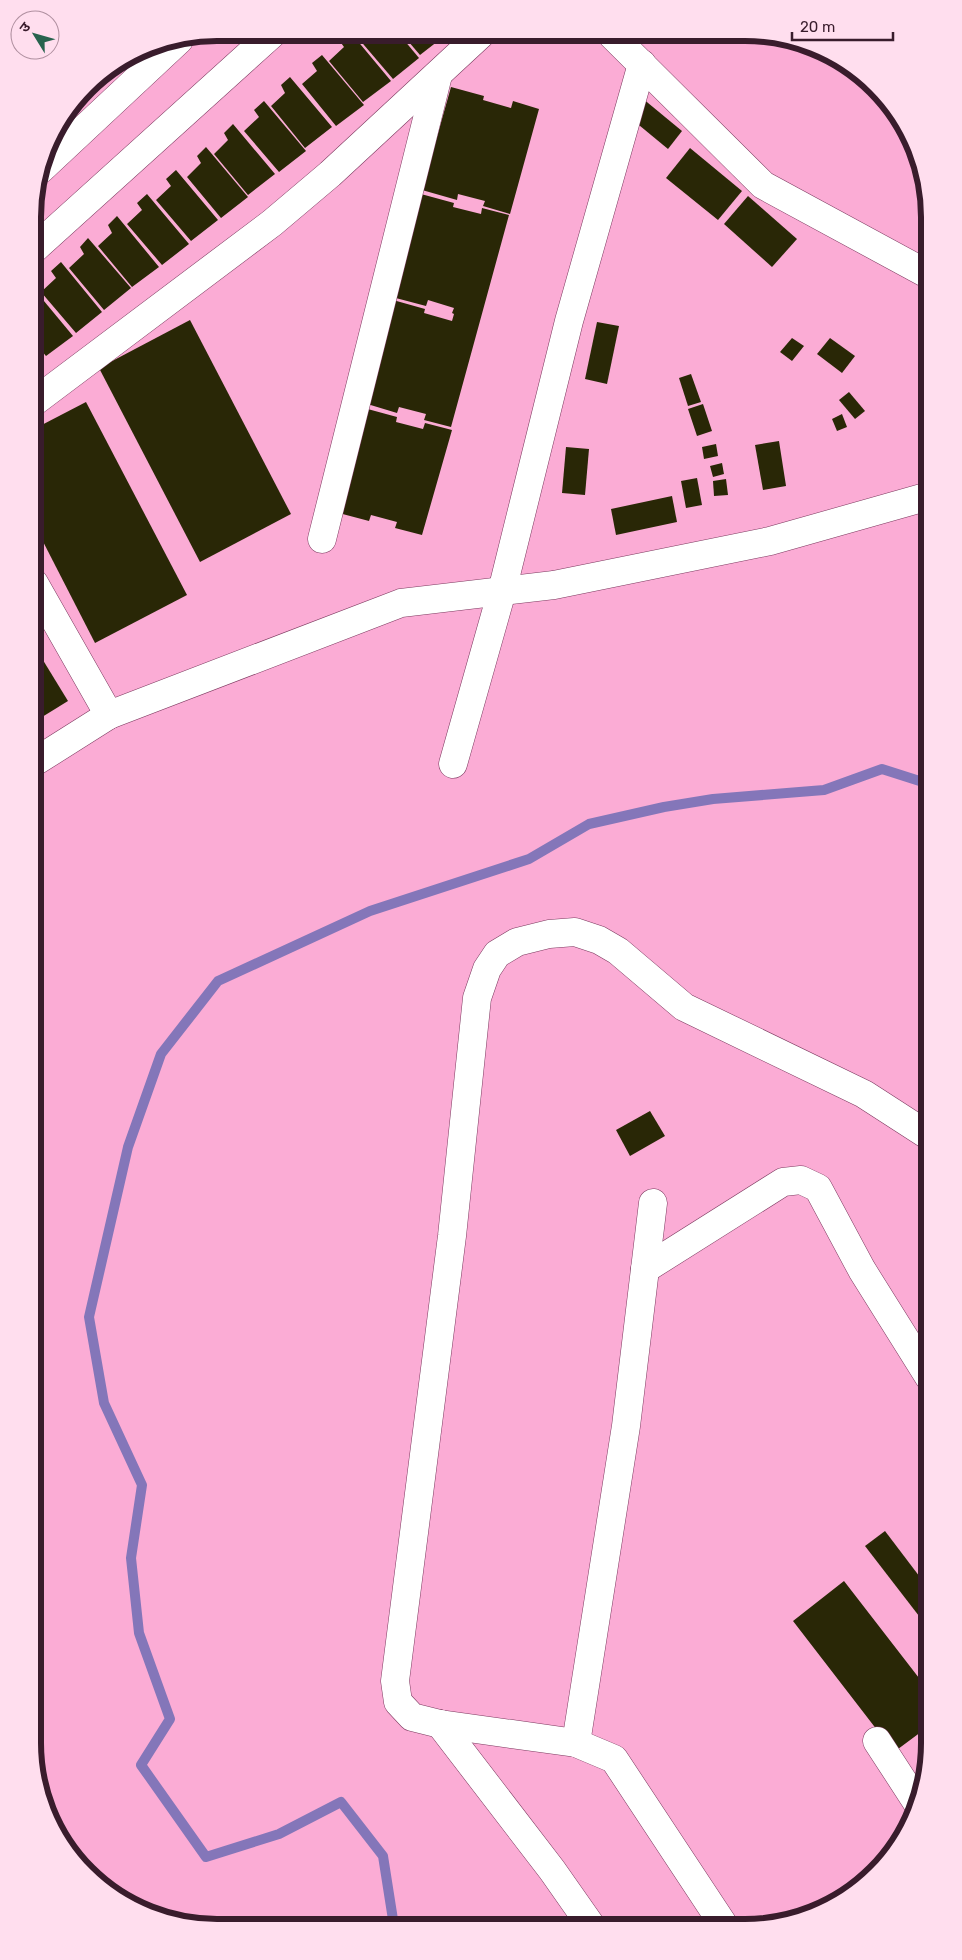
<svg xmlns="http://www.w3.org/2000/svg" width="962" height="1960" viewBox="0 0 962 1960" font-family="Rubik,'Noto Sans Devanagari',sans-serif">
	<style>
		.lines { fill: none; stroke-linecap: round; stroke-linejoin: round }
		.stream { stroke: #8476b9; stroke-width: 10 }
		.building { fill: #292706 }
		.minor-casing { stroke: #7c395f; stroke-width: 29 }
		.minor { stroke: #fff; stroke-width: 28 }
		.rim { fill: none; stroke: #391c2c; stroke-width: 6 }
	</style>
	<rect width="100%" height="100%" fill="#fbacd5"/>
	<g class="lines">
		<path class="stream" d="M394,1926L383,1856L341,1802L279,1834L206,1857L141,1765L170,1719L139,1633L131,1558L142,1485L104,1403L89,1317L128,1147L161,1054L218,981L370,911L529,859L589,824L664,807L713,799L824,790L882,769L929,784"/>
	</g>
	<g class="building">
		<path d="M346,33H351L391,81L363,102L329,61L344,47L339,40Z"/>
		<path d="M363,33L399,34L419,58L393,79L358,38Z"/>
		<path d="M402,34H447L420,55Z"/>
		<path d="M322,55L364,105L336,126L302,84L317,71L312,63Z"/>
		<path d="M290,77L332,127L305,148L271,106L285,93L281,85Z"/>
		<path d="M451,87L484,96L483,100L511,108L513,101L539,109L510,214L483,206L485,201L458,194L457,200L422,190Z"/>
		<path d="M642,98L682,131L668,149L628,116Z"/>
		<path d="M264,101L306,151L279,172L244,131L259,117L254,110Z"/>
		<path d="M233,124L275,174L248,195L214,154L228,140L224,133Z"/>
		<path d="M206,147L248,197L221,218L187,177L201,163L197,156Z"/>
		<path d="M690,148L742,191L718,220L666,178Z"/>
		<path d="M176,170L218,220L191,241L156,200L171,186L166,179Z"/>
		<path d="M147,194L189,244L162,265L127,224L142,210L137,203Z"/>
		<path d="M421,194L454,203L453,207L481,214L482,208L509,215L451,427L424,420L426,414L399,407L397,413L364,403L393,300L425,309L424,313L452,321L454,314L452,313L454,308L428,300L426,306L392,297Z"/>
		<path d="M748,196L797,239L772,267L724,224Z"/>
		<path d="M117,216L159,267L132,287L98,246L112,233L108,225Z"/>
		<path d="M88,238L131,288L104,310L69,268L84,254L80,247Z"/>
		<path d="M61,262L102,312L76,333L41,292L56,278L51,271Z"/>
		<path d="M34,289L73,336L46,356L34,342Z"/>
		<path d="M190,320L291,514L200,562L99,368Z"/>
		<path d="M597,322L619,326L607,384L585,379Z"/>
		<path d="M792,338L804,346L792,361L780,352Z"/>
		<path d="M830,338L855,356L842,373L817,354Z"/>
		<path d="M34,348L44,359L34,367Z"/>
		<path d="M691,374L701,402L688,406L679,378Z"/>
		<path d="M849,392L865,411L855,419L839,400Z"/>
		<path d="M86,402L187,595L95,643L34,524V429Z"/>
		<path d="M703,404L712,431L697,436L688,409Z"/>
		<path d="M364,408L397,417L396,422L423,429L425,423L452,430L422,535L395,528L397,522L371,515L369,521L335,512Z"/>
		<path d="M842,414L847,427L837,431L832,419Z"/>
		<path d="M779,441L786,486L763,490L755,445Z"/>
		<path d="M716,444L718,456L704,459L702,447Z"/>
		<path d="M566,447L589,449L585,495L562,493Z"/>
		<path d="M722,463L724,474L713,477L710,466Z"/>
		<path d="M697,478L702,505L686,508L681,481Z"/>
		<path d="M726,479L728,495L714,496L713,481Z"/>
		<path d="M672,496L677,522L616,535L611,509Z"/>
		<path d="M38,652L68,701L34,722V655Z"/>
		<path d="M650,1111L665,1136L630,1156L616,1130Z"/>
		<path d="M885,1531L929,1589V1629L865,1546Z"/>
		<path d="M844,1581L919,1678L929,1670V1726L894,1752L793,1621Z"/>
	</g>
	<g class="lines">
		<g class="minor-casing">
			<g id="minor">
				<path d="M612,35L763,185L929,275"/>
				<path d="M41,169L179,40"/>
				<path d="M34,249L273,33"/>
				<path d="M34,402L272,223L330,174L481,34"/>
				<path d="M322,539L438,75"/>
				<path d="M34,583L109,715"/>
				<path d="M33,763L109,715L401,603L554,585L770,541L929,496"/>
				<path d="M453,764L502,591L569,321L642,64"/>
				<path d="M645,1269L783,1182L801,1180L818,1188L862,1270L929,1377"/>
				<path d="M440,1724L552,1870L592,1927"/>
				<path d="M877,1741L918,1804"/>
				<path d="M576,1743L626,1426L653,1203"/>
				<path d="M725,1927L614,1759L576,1743L440,1724L412,1717L398,1702L395,1681L452,1236L477,998L487,969L497,954L517,942L549,934L575,932L599,940L618,951L684,1007L864,1094L929,1136"/>
			</g>
		</g>
		<use href="#minor" class="minor"/>
	</g>
	<path d="M0 0H962V1960H0ZM217 41H745A176 176 0 0 1 921 217V1743A176 176 0 0 1 745 1919H217A176 176 0 0 1 41 1743V217A176 176 0 0 1 217 41Z" fill="#ffdeee" fill-rule="evenodd"/>
	<path class="rim" d="M217 41H745A176 176 0 0 1 921 217V1743A176 176 0 0 1 745 1919H217A176 176 0 0 1 41 1743V217A176 176 0 0 1 217 41Z"/>
	<g transform="translate(35 35) rotate(307)"><circle r="24" fill="#ffdeee" stroke="#b090a0"/>
	<path d="M0-4L9 19L0 12L-9 19Z" fill="#28634e"/>
	<text y="-8" font-size="14" font-weight="bold" text-anchor="middle" fill="#391c2c">उ</text>
	</g>
	<path d="M792 32v8h101v-8" fill="none" stroke="#391c2c" stroke-width="2.5"/>
	<text x="800" y="32" font-size="15" fill="#391c2c" stroke="#ffdeee" stroke-width="4" paint-order="stroke">20 m</text>
</svg>
